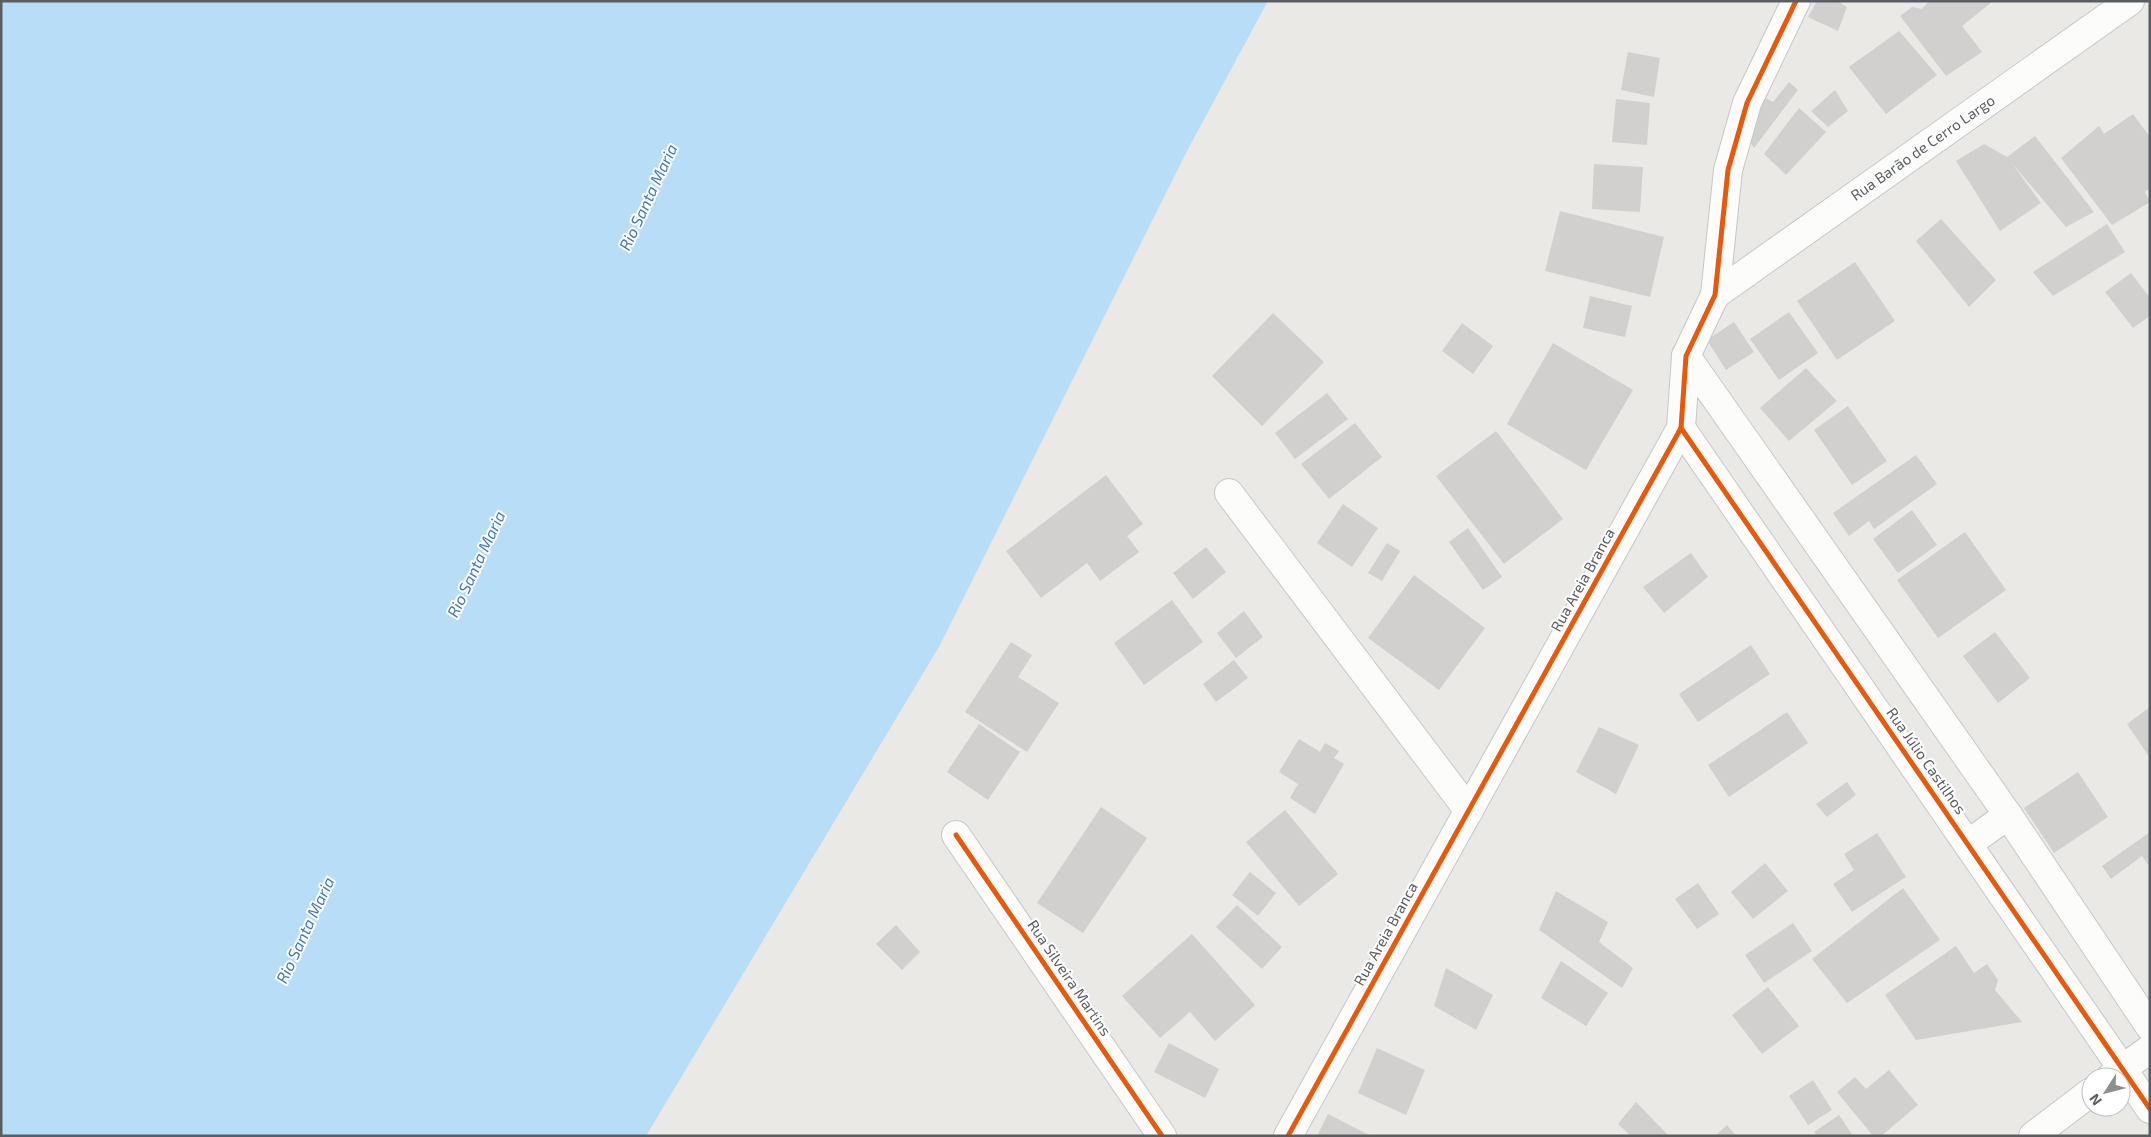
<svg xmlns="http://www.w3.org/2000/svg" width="2151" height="1137" viewBox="0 0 2151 1137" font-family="'Exo 2',sans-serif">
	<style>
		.water { fill: #b7def6 }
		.building { fill: #d1d0ce }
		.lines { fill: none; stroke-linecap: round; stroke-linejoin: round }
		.minor-casing { stroke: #c7c7c7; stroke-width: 30 }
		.minor { stroke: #fcfcfb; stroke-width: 28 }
		.cycleway-casing { stroke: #fff; stroke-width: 8 }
		.cycleway { stroke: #e8590c; stroke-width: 5 }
		.labels { text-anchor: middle; stroke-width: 4; stroke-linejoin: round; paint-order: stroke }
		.street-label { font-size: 15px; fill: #5a5e63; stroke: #fff }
		.water-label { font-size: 16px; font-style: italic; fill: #3f79af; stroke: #fff }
	</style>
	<rect width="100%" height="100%" fill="#eae9e5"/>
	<path class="water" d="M1,1H1268L1187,151L940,645L646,1136H1Z"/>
	<g class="building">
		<path d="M1817,1H1837L1847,7L1838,31L1808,17Z"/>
		<path d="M1929,1H1993L1962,26L1982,52L1946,76L1900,16L1912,7L1922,9Z"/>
		<path d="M1899,31L1937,75L1886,114L1849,67Z"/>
		<path d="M1628,52L1660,58L1654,97L1621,90Z"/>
		<path d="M1789,82L1798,90L1754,148L1748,139L1762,96L1773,102Z"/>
		<path d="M1835,90L1848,111L1828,127L1811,111Z"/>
		<path d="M1616,99L1650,103L1647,145L1612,142Z"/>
		<path d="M1799,108L1826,132L1786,175L1764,154Z"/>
		<path d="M2133,114L2150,137V188L2145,192L2150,202L2112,225L2061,158L2099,126L2104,134Z"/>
		<path d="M2035,136L2094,212L2066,227L2011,162L2041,203L2000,231L1956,161L1984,144L2007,157Z"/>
		<path d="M1594,164L1643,167L1640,212L1592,209Z"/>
		<path d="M1560,211L1664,237L1650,297L1545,271Z"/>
		<path d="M1941,219L1996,280L1969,307L1916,241Z"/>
		<path d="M2107,224L2125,252L2053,296L2033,272Z"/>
		<path d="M1855,262L1895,321L1837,360L1797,301Z"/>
		<path d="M2131,273L2150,298V316L2133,328L2105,292Z"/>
		<path d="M1590,296L1632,306L1625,337L1583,328Z"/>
		<path d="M1789,312L1818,353L1779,380L1750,339Z"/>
		<path d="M1273,313L1324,362L1262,426L1212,376Z"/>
		<path d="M1734,322L1754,352L1726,370L1707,340Z"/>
		<path d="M1462,323L1493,346L1473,374L1442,351Z"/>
		<path d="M1553,343L1633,390L1586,470L1507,424Z"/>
		<path d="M1806,368L1837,401L1789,441L1760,408Z"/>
		<path d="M1327,393L1348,419L1295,459L1275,433Z"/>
		<path d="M1848,406L1887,461L1852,485L1814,430Z"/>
		<path d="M1355,423L1382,457L1329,499L1301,464Z"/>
		<path d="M1496,431L1563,519L1504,564L1436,476Z"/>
		<path d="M1916,455L1937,484L1874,529L1869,521L1849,536L1833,513Z"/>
		<path d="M1106,475L1143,524L1127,536L1139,552L1100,581L1087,563L1041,598L1006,551Z"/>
		<path d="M1343,504L1378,528L1352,567L1317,543Z"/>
		<path d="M1912,510L1937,545L1898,573L1873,539Z"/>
		<path d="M1468,528L1502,577L1483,590L1449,542Z"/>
		<path d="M1965,532L2006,590L1938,638L1897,580Z"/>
		<path d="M1387,543L1400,551L1382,581L1368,573Z"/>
		<path d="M1206,547L1226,572L1193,599L1173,573Z"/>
		<path d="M1691,553L1708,577L1664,613L1643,587Z"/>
		<path d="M1414,575L1485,628L1439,690L1368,638Z"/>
		<path d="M1172,600L1203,642L1144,685L1114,643Z"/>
		<path d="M1244,611L1263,637L1236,658L1217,633Z"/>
		<path d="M1995,632L2030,678L1998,703L1963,656Z"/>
		<path d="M1011,642L1032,655L1018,677L1059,703L1027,752L965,712Z"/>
		<path d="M1751,645L1770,674L1698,722L1679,694Z"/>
		<path d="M1234,660L1248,678L1216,702L1203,684Z"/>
		<path d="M2150,707V758L2127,724Z"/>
		<path d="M1787,712L1808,743L1729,797L1708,765Z"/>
		<path d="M979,724L1020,752L988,800L947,772Z"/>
		<path d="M1599,727L1639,745L1616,794L1576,772Z"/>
		<path d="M1299,739L1320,752L1325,743L1339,751L1334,758L1344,764L1315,814L1290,798L1298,784L1279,772Z"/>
		<path d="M2078,772L2108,817L2054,853L2024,808Z"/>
		<path d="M1847,782L1856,795L1827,817L1816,804Z"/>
		<path d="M1101,807L1147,838L1083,933L1037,903Z"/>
		<path d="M1285,810L1338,874L1299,906L1246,842Z"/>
		<path d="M2150,832V867L2142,856L2111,879L2102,866Z"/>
		<path d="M1877,833L1906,877L1852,912L1833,884L1854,870L1844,854Z"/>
		<path d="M1765,863L1788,891L1753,919L1731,892Z"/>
		<path d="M1250,872L1276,893L1258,916L1232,895Z"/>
		<path d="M1698,883L1719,914L1697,929L1675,899Z"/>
		<path d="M1903,888L1940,940L1847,1003L1812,959Z"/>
		<path d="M1556,891L1608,922L1599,942L1633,968L1622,988L1539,930Z"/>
		<path d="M1237,905L1282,947L1262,969L1216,927Z"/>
		<path d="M1793,923L1812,951L1764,983L1745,955Z"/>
		<path d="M896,925L920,952L902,970L876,944Z"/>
		<path d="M1192,934L1255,1005L1215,1041L1190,1012L1160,1038L1122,996Z"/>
		<path d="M1956,946L1974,973L1987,964L1998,980L1995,990L2022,1022L1916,1040L1885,995Z"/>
		<path d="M1561,961L1608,993L1586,1026L1541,998Z"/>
		<path d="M1446,968L1493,995L1476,1030L1434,1006Z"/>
		<path d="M1768,987L1799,1026L1762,1054L1732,1015Z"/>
		<path d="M1169,1043L1219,1069L1205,1098L1154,1072Z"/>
		<path d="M1377,1048L1425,1070L1406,1115L1358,1093Z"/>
		<path d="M1889,1070L1918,1105L1881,1136H1873L1837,1092L1855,1077L1866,1089Z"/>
		<path d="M1813,1080L1832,1110L1808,1125L1789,1096Z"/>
		<path d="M1636,1102L1669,1136H1631L1618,1124Z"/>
		<path d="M1328,1114L1371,1136H1317Z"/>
		<path d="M1839,1115L1853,1136H1817L1814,1132Z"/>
		<path d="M1727,1125L1736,1136H1715Z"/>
	</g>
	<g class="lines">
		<g class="minor-casing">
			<g id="minor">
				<path d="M1715,295L2130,1"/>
				<path d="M1686,356L2008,815L2150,1027"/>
				<path d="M1681,428L2150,1109"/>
				<path d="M1229,493L1469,811"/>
				<path d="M956,835L1162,1136"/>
				<path d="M1968,844L2008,815"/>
				<path d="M2111,1077L2150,1049"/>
				<path d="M1288,1136L1681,428L1686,356L1715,295L1728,170L1747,103L1796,1"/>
				<path d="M2033,1136L2091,1092"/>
			</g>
		</g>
		<use href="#minor" class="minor"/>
		<g class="cycleway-casing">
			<g id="cycleway">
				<path d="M1681,428L2150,1109"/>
				<path d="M956,835L1162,1136"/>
				<path d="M1288,1136L1681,428L1686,356L1715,295L1728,170L1747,103L1796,1"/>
			</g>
		</g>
		<use href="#cycleway" class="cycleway"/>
	</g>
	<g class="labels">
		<g class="street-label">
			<text transform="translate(1923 148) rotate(-35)" y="5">Rua Barão de Cerro Largo</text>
			<text transform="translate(1583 580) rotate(-61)" y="5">Rua Areia Branca</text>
			<text transform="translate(1926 761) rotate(55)" y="5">Rua Júlio Castilhos</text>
			<text transform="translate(1386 934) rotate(-61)" y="5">Rua Areia Branca</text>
			<text transform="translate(1069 978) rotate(56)" y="5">Rua Silveira Martins</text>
		</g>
		<g class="water-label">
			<text transform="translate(648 197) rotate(-65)" y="6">Rio Santa Maria</text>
			<text transform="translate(476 564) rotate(-65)" y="6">Rio Santa Maria</text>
			<text transform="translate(305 930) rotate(-65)" y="6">Rio Santa Maria</text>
		</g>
	</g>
	<rect width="2151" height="1137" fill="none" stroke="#5a5e63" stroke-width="5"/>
	<g transform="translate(2106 1092) rotate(234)"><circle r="24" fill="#ffffff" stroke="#bdbfc1"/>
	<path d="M0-4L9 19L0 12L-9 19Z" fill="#8c8f90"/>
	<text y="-8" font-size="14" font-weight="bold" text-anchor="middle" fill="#5a5e63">N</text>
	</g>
</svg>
